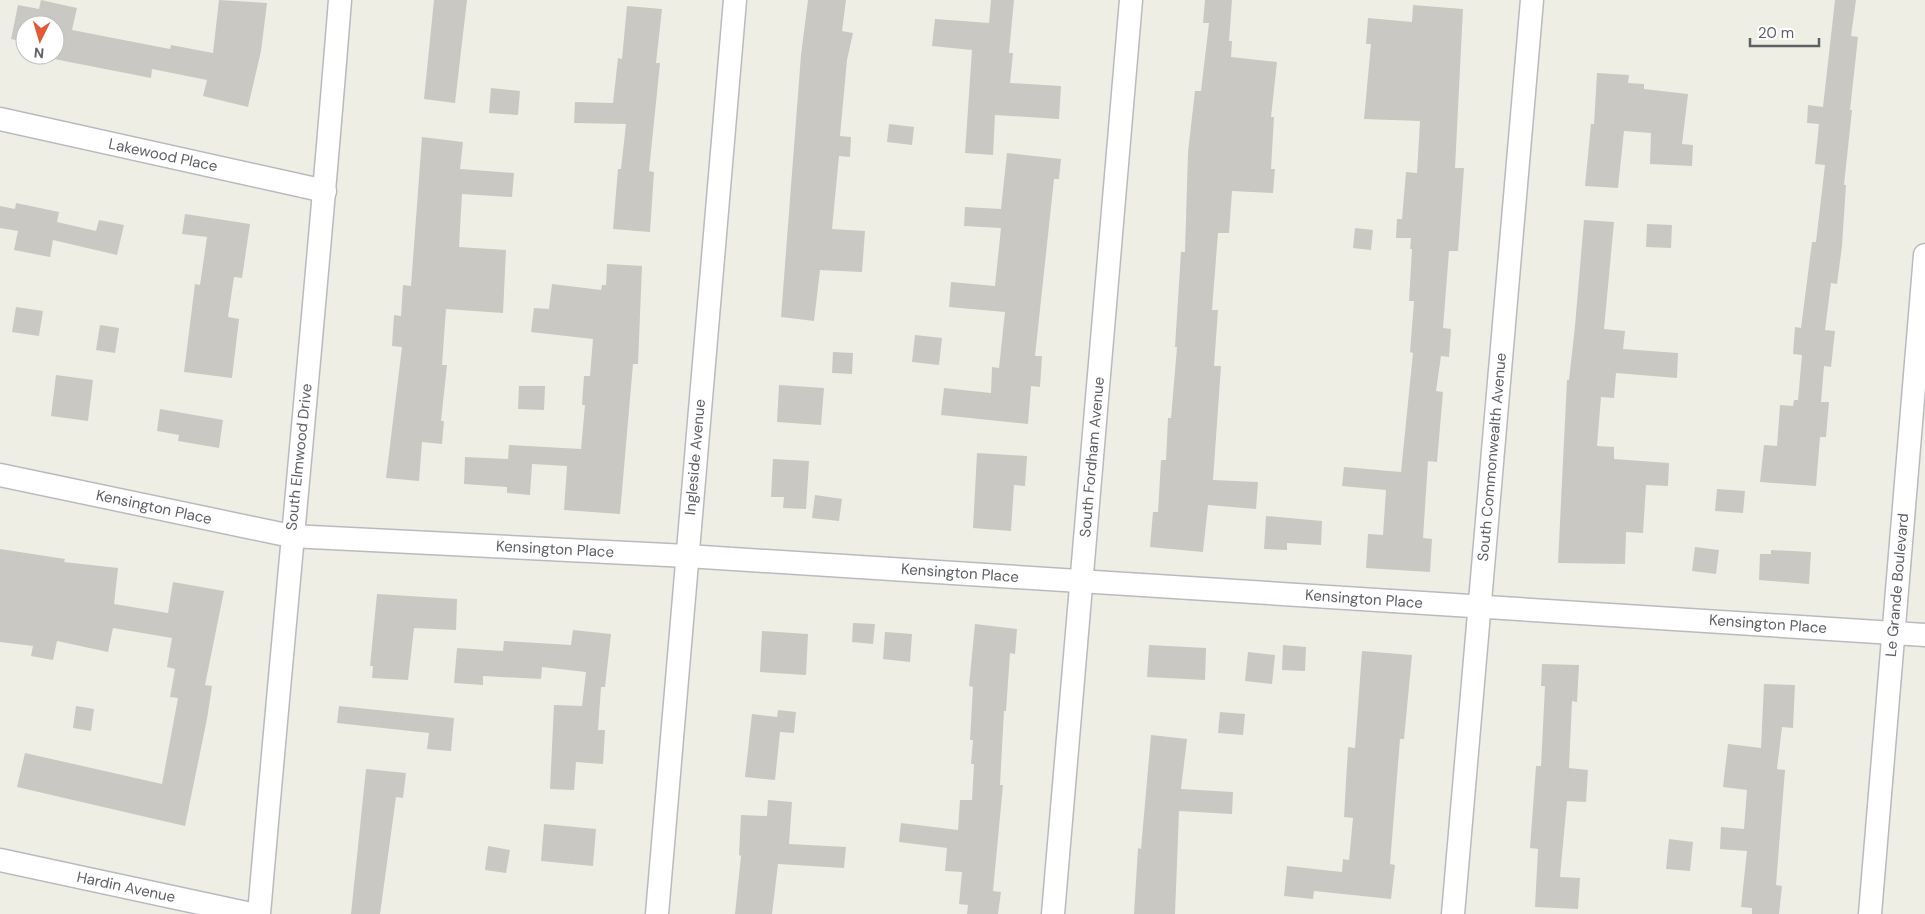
<svg xmlns="http://www.w3.org/2000/svg" width="1925" height="914" viewBox="0 0 1925 914" font-family="'DM Sans',sans-serif">
	<style>
		.building { fill: #cac8c2 }
		.lines { fill: none; stroke-linecap: round; stroke-linejoin: round }
		.street-casing { stroke: #b8babf; stroke-width: 25 }
		.street { stroke: #fff; stroke-width: 22 }
		.labels { text-anchor: middle; stroke-width: 5; stroke-linejoin: round; paint-order: stroke }
		.street-label { font-size: 15px; fill: #5d6065; stroke: #fff }
	</style>
	<rect width="100%" height="100%" fill="#efeee5"/>
	<g class="building">
		<path d="M41,0L77,8L72,30L170,49L171,45L213,53L219,0L267,3L261,51L248,107L203,96L207,80L152,69L151,78L49,58L50,55H55V25H25V42L11,39L18,5L39,9Z"/>
		<path d="M434,0H467L455,103L424,99Z"/>
		<path d="M808,0H846L842,31L853,33L847,60L840,136L851,137L850,157L839,156L832,229L865,231L862,272L820,270L814,321L781,317L801,55Z"/>
		<path d="M991,0H1014L1009,53H1013L1010,83L1061,86L1059,119L995,115L993,155L965,153L972,50L932,46L935,19L989,23Z"/>
		<path d="M1205,0H1232L1229,41H1232L1231,57L1277,62L1271,117H1274L1271,169H1275L1273,193L1232,191L1229,233H1218L1212,310H1218L1214,366H1221L1213,480L1258,482L1256,509L1208,505L1203,552L1150,547L1153,512H1158L1161,460H1166L1168,418H1171L1177,347H1175L1181,252H1185L1188,152L1195,91H1201L1209,23H1203Z"/>
		<path d="M1835,0H1856L1851,36L1858,37L1850,110H1852L1844,185H1846L1842,246L1837,284L1831,283L1825,330L1835,331L1831,367L1824,366L1821,402H1829L1826,437H1820L1816,486L1760,482L1764,445L1777,446L1780,405L1793,406L1794,400H1798L1802,355L1793,354L1795,327L1801,328L1812,242H1816L1825,165L1815,164L1819,124L1807,123L1808,105L1823,107Z"/>
		<path d="M1413,5L1463,9L1455,168H1464L1458,251H1449L1443,328L1451,329L1449,357L1441,356L1436,391L1443,392L1437,462L1428,461L1423,538L1432,539L1430,572L1366,568L1368,534L1383,535L1386,490L1342,486L1344,467L1401,472L1413,353L1410,352L1414,301H1409L1412,249H1410L1411,238H1396L1397,219H1402L1406,172L1417,173L1420,121L1364,119L1371,44H1366L1368,18L1412,22Z"/>
		<path d="M627,6L662,9L656,63H660L649,171L654,172L650,232L613,229L618,169H621L626,124L574,123L575,102L613,103L618,58L622,59Z"/>
		<path d="M1597,73L1629,75L1628,83L1644,84V89L1688,94L1682,144L1693,145L1692,166L1650,164L1651,133L1624,131L1618,188L1585,186L1591,124H1594Z"/>
		<path d="M491,88L520,91L518,115L489,113Z"/>
		<path d="M889,124L914,127L912,145L887,142Z"/>
		<path d="M422,137L463,142L460,169L514,173L512,197L462,194L459,247L506,250L503,313L446,309L442,365H447L441,421H444L442,444L422,442L419,481L386,478L402,347L392,346L394,315L401,316L403,285L411,286Z"/>
		<path d="M1007,153L1061,159L1059,179H1054L1035,356H1042L1040,387L1031,386L1028,424L941,415L944,388L991,393L992,367L999,368L1005,312L949,307L951,282L995,286L1001,228L964,226L965,207L1001,209Z"/>
		<path d="M16,203L59,212L57,222L96,231L99,220L124,225L117,255L53,240L50,257L14,250L18,231L0,228V206L15,209Z"/>
		<path d="M185,214L250,224L242,278L234,277L228,317L239,319L232,378L184,372L195,284L200,285L207,237L182,234Z"/>
		<path d="M1584,220L1614,222L1604,329L1625,331L1623,349L1678,353L1677,378L1616,373L1614,398L1601,397L1597,446L1614,447V459L1669,463L1668,486L1646,485L1643,533L1626,532L1625,564L1558,563L1567,380H1569L1575,326Z"/>
		<path d="M1647,224L1672,225L1671,248L1646,247Z"/>
		<path d="M1355,228L1373,230L1371,250L1353,248Z"/>
		<path d="M607,264L642,266L638,364H633L620,514L564,510L567,466L532,464L530,495L507,493V487L464,484L465,457L508,459L509,445L581,449L585,405H582L584,376H590L593,339L531,332L534,308L549,309L552,284L601,290L602,285H606Z"/>
		<path d="M16,307L43,311L39,336L12,332Z"/>
		<path d="M100,325L119,328L115,353L96,350Z"/>
		<path d="M915,335L942,338L939,365L912,362Z"/>
		<path d="M833,352L853,353L852,374L832,373Z"/>
		<path d="M56,375L93,380L88,421L51,416Z"/>
		<path d="M779,385L824,388L821,425L777,422Z"/>
		<path d="M519,386H545L544,410L518,409Z"/>
		<path d="M160,409L223,420L219,448L178,441L179,435L157,431Z"/>
		<path d="M977,453L1027,456L1025,486L1014,485L1011,531L973,528Z"/>
		<path d="M773,459L809,461L806,509L783,508L784,497H771Z"/>
		<path d="M1717,489L1745,491L1743,513L1715,511Z"/>
		<path d="M815,495L842,499L839,521L812,518Z"/>
		<path d="M1266,516L1322,521L1321,545L1287,543V550L1264,549Z"/>
		<path d="M1695,547L1719,550L1716,574L1692,571Z"/>
		<path d="M0,549L65,559L64,562L118,568L114,604L168,613L173,582L224,591L205,685L212,686L207,719L185,826L17,787L25,753L162,784L178,698L170,697L175,669L167,667L172,638L113,628L108,652L57,641L53,660L31,656L33,646L0,642Z"/>
		<path d="M1771,550L1811,552L1809,584L1759,580L1760,554H1771Z"/>
		<path d="M377,594L457,599L456,630L414,628L408,680L372,678L373,666H370Z"/>
		<path d="M853,623L875,624L873,644L852,642Z"/>
		<path d="M975,624L1017,629L1015,654L1010,653L1006,711H1004L1000,785H1003L993,891L1001,892L998,914H967L968,905L959,904L962,872L945,871L947,848L899,842L901,823L958,830L960,800H972L974,764H971L973,740H970L973,687L969,686Z"/>
		<path d="M573,630L611,634L605,687H601L598,730H605L603,764L576,762L574,790L550,789L554,705L582,706L586,672L542,667L541,679L483,676V685L454,683L457,648L503,651L504,641L571,645Z"/>
		<path d="M762,631L808,634L806,675L760,672Z"/>
		<path d="M885,632L912,634L910,662L883,659Z"/>
		<path d="M1149,645L1206,648L1205,680L1147,677Z"/>
		<path d="M1283,645L1306,647L1305,671L1282,670Z"/>
		<path d="M1362,651L1412,655L1404,739H1400L1390,864L1395,865L1391,899L1314,891L1313,899L1284,896L1287,866L1342,872L1343,859L1349,860L1353,818L1344,817L1348,747L1355,748Z"/>
		<path d="M1248,652L1275,655L1272,684L1245,681Z"/>
		<path d="M1542,664L1579,665L1577,702L1572,701L1569,768L1588,770L1586,802L1567,801L1560,877L1580,878L1578,909L1535,907L1538,849L1530,848L1536,766H1541L1545,686H1541Z"/>
		<path d="M1764,684L1795,685L1793,728L1782,727L1777,769L1785,770L1776,885L1782,886L1779,914H1752V908L1741,907L1747,851L1720,849L1721,827L1744,829L1747,790L1723,787L1728,744L1761,748Z"/>
		<path d="M76,706L94,709L91,731L73,728Z"/>
		<path d="M339,706L454,718L451,751L427,749L429,733L337,723Z"/>
		<path d="M778,710L796,712L794,733L780,732L775,780L745,777L752,714L777,717Z"/>
		<path d="M1220,712L1245,714L1243,735L1218,733Z"/>
		<path d="M1151,735L1187,739L1181,789L1233,792L1232,814L1179,811L1175,914H1134L1138,848L1141,849Z"/>
		<path d="M366,769L406,773L403,798L396,797L380,914H351Z"/>
		<path d="M768,800L792,802L789,844L846,847L844,868L778,864L772,914H735L741,856L739,855L741,815L767,816Z"/>
		<path d="M544,824L596,829L593,866L541,861Z"/>
		<path d="M1669,839L1693,842L1690,871L1666,869Z"/>
		<path d="M488,846L510,850L506,873L485,870Z"/>
	</g>
	<g class="lines">
		<g class="street-casing">
			<g id="street">
				<path d="M0,119L325,191"/>
				<path d="M0,475L291,536L687,556L1925,635"/>
				<path d="M0,860L251,914"/>
				<path d="M259,914C285,609 316,305 340,0"/>
				<path d="M657,914L735,0"/>
				<path d="M1053,914L1131,0"/>
				<path d="M1453,914L1532,0"/>
				<path d="M1870,914L1925,255"/>
			</g>
		</g>
		<use href="#street" class="street"/>
	</g>
	<g class="labels">
		<g class="street-label">
			<text transform="translate(163 155) rotate(12)" y="5">Lakewood Place</text>
			<text transform="translate(299 457) rotate(-84)" y="5">South Elmwood Drive</text>
			<text transform="translate(695 457) rotate(-85)" y="5">Ingleside Avenue</text>
			<text transform="translate(1092 457) rotate(-85)" y="5">South Fordham Avenue</text>
			<text transform="translate(1492 457) rotate(-85)" y="5">South Commonwealth Avenue</text>
			<text transform="translate(154 507) rotate(12)" y="5">Kensington Place</text>
			<text transform="translate(555 549) rotate(3)" y="5">Kensington Place</text>
			<text transform="translate(960 573) rotate(4)" y="5">Kensington Place</text>
			<text transform="translate(1897 585) rotate(-85)" y="5">Le Grande Boulevard</text>
			<text transform="translate(1364 599) rotate(4)" y="5">Kensington Place</text>
			<text transform="translate(1768 624) rotate(4)" y="5">Kensington Place</text>
			<text transform="translate(126 887) rotate(12)" y="5">Hardin Avenue</text>
		</g>
	</g>
	<g transform="translate(40 40) rotate(185)"><circle r="24" fill="#ffffff" stroke="#bebfc1"/>
	<path d="M0-4L9 19L0 12L-9 19Z" fill="#e25b38"/>
	<text y="-8" font-size="14" font-weight="bold" text-anchor="middle" fill="#5d6065">N</text>
	</g>
	<path d="M1750 38v8h69v-8" fill="none" stroke="#5d6065" stroke-width="2.5"/>
	<text x="1758" y="38" font-size="15" fill="#5d6065" stroke="#ffffff" stroke-width="4" paint-order="stroke">20 m</text>
</svg>
